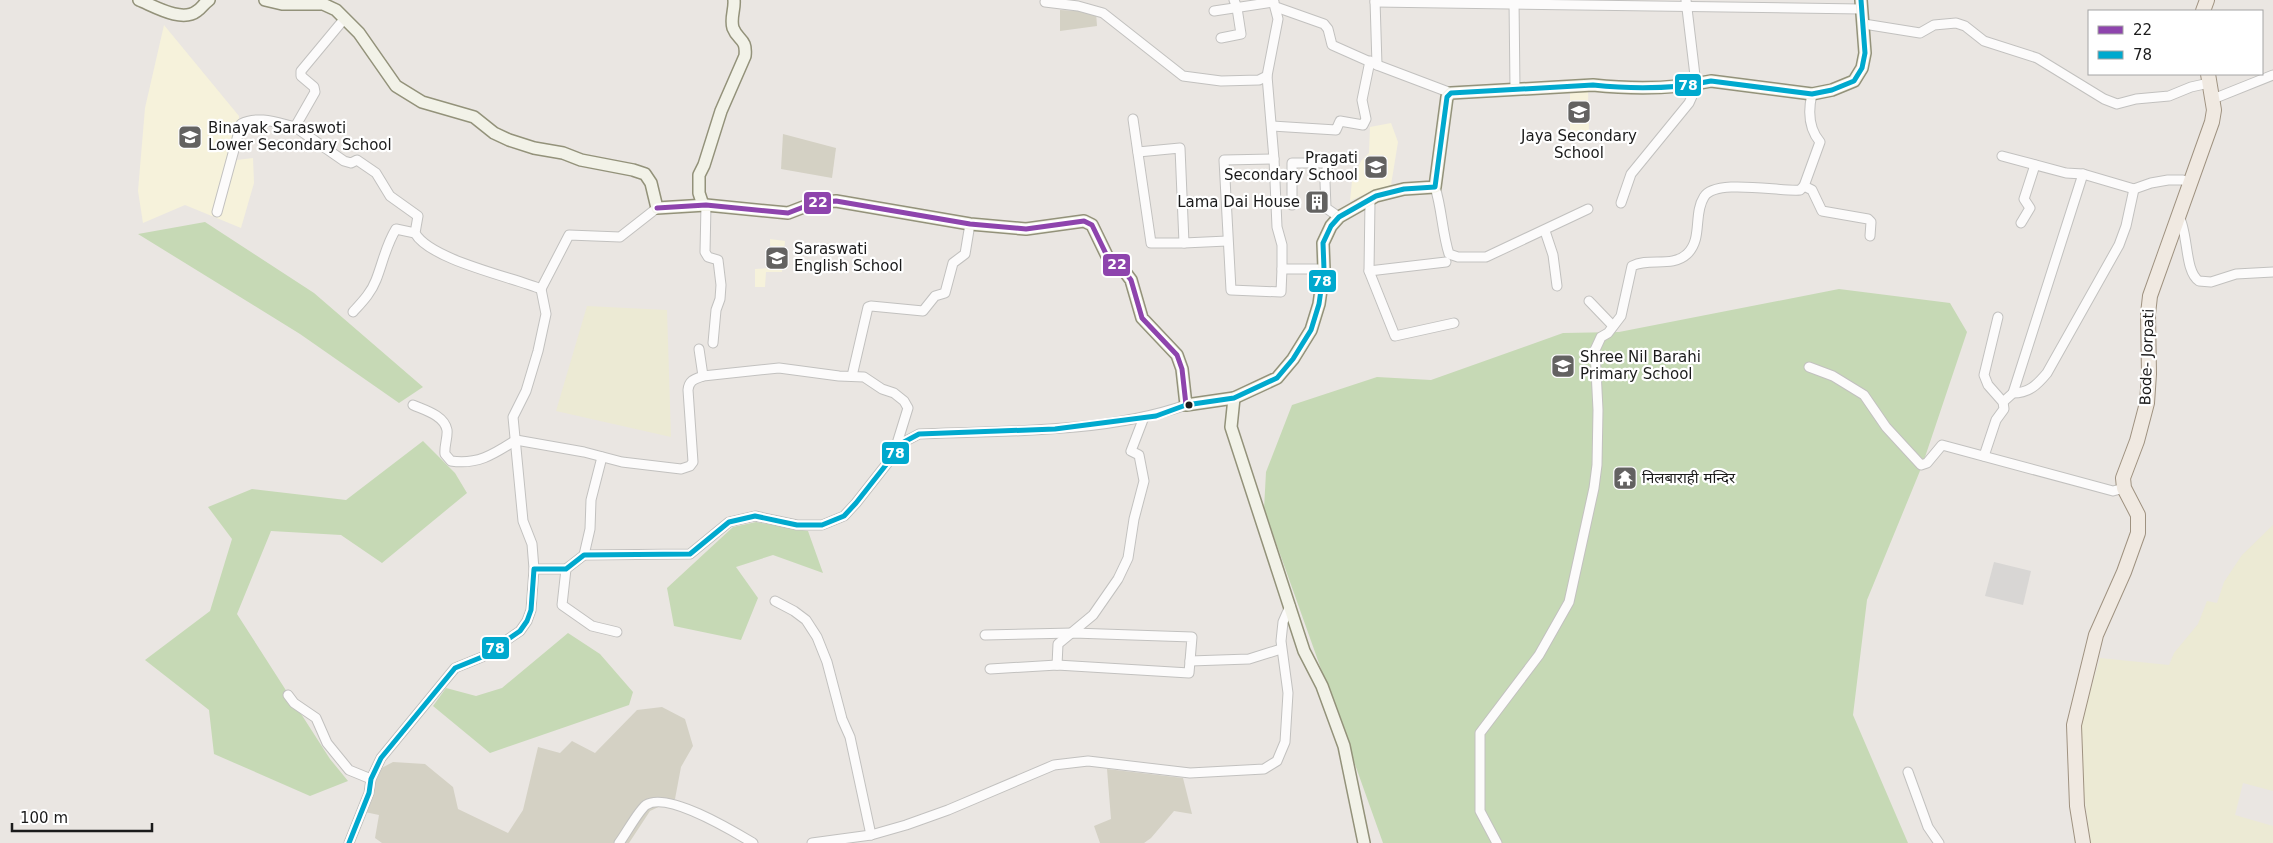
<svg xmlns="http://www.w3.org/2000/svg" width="2273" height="843" viewBox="0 0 2273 843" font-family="'DejaVu Sans','Noto Sans Devanagari',sans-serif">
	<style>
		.education { fill: #f6f2db }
		.religious { fill: #d8d6d4 }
		.construction { fill: #d4d1c4 }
		.farmland { fill: #ecead4 }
		.forest { fill: #c6d9b5 }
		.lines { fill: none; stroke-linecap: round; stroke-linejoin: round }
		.street-casing { stroke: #c2c1bf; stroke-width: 11 }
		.secondary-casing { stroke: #93927a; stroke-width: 14 }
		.primary-casing { stroke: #9f9280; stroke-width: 16 }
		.street { stroke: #fcfbfb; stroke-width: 9 }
		.secondary { stroke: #f2f2e8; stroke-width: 11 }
		.primary { stroke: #f0e9e1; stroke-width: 14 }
		.bus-1-casing { stroke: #fff; stroke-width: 9 }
		.bus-2-casing { stroke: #fff; stroke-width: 9 }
		.bus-1 { stroke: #8e44ad; stroke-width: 5 }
		.bus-2 { stroke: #00a9ce; stroke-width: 5 }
		.bus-dot { fill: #1b1b1b; stroke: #fff; stroke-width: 2 }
		.labels { text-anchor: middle; stroke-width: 4.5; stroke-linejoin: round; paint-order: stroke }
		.poi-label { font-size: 15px; fill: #1b1b1b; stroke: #fff; text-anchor: start }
		.street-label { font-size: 15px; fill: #1b1b1b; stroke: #fff }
		.line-badge { stroke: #fff; stroke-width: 2 }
		.badge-label { font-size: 14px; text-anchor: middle; font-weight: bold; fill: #fff }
	</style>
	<rect width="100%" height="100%" fill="#eae6e2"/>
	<g class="education">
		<path d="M164,25L239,116L237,160L253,158L254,183L241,228L185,205L143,223L138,191L145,108Z"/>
		<path d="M1570,89H1588L1589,135L1570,136Z"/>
		<path d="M1391,123L1398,142L1391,185L1365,194L1350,201L1352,181L1361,161L1369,153L1370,127Z"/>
		<path d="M770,239L785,241L782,272H766L765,287H755V269L771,268Z"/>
	</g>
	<path class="religious" d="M1994,562L2031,571L2023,605L1985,596Z"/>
	<g class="construction">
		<path d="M1060,10L1096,12L1097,26L1060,31Z"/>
		<path d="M783,134L836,148L832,178L781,169Z"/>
		<path d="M662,707L685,719L693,746L681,767L675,799L650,811L629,843H382L375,838L379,815L360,811L370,774L393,762L425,764L453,787L458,809L508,833L523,810L538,747L560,753L572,741L595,753L637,710Z"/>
		<path d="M1107,769L1183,778L1192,814L1174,811L1151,838L1144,843H1100L1094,826L1111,819Z"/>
	</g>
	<g class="farmland">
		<path d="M587,306L667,310L671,437L556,411Z"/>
		<path d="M2273,525V791L2243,783L2235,815L2273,826V843H2091L2084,795L2081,732L2083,716L2100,658L2169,665L2174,653L2198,624L2207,601L2217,603L2224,582L2242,555Z"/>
	</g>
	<g class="forest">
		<path d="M205,222L314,293L423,387L399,403L300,334L138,234Z"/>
		<path d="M1839,289L1950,303L1967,332L1922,466L1867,600L1853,715L1908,843H1383L1264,509L1266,472L1292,405L1377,377L1431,380L1563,333L1619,332Z"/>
		<path d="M423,441L455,473L467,493L382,563L341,535L271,531L237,614L330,759L348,781L310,796L214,754L209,710L145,660L210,611L232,539L208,507L252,489L346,500Z"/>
		<path d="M756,522L808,531L823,573L773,555L736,567L758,598L741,640L674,626L667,588L733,527Z"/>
		<path d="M568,633L600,654L633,692L629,705L490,753L433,706L446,688L476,696L502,688Z"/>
	</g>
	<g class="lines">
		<g class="street-casing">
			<g id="street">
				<path d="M1375,0L1377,65"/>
				<path d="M1514,0L1515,89"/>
				<path d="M1686,0L1696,84"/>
				<path d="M1045,2L1078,6L1103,13L1183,76L1221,81L1259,80L1267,76L1278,19L1273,0"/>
				<path d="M1375,2L1861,9"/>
				<path d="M1276,7L1324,24L1328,29L1332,45L1377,65L1451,93"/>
				<path d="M1214,11L1274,2"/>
				<path d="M1864,24L1920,33L1934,25L1956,23L1965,26L1984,41L2037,58L2104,99L2117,104L2136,99L2169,96L2191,87L2209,83"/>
				<path d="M1221,38L1241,34L1237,8L1234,0"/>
				<path d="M1267,76L1274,159L1277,227L1282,245V269H1324"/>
				<path d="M2213,99L2273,75"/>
				<path d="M1133,119L1151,243H1184"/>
				<path d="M1272,126L1336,130L1340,121L1363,125L1366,119L1362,100L1370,61"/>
				<path d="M295,127L344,161L351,163L357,160L376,173L390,196L418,216L415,233C430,260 512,277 541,289L569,235L620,237L657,208"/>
				<path d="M1138,152L1180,148L1184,243L1227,241"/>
				<path d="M2002,156L2066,173L2083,174L2134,189L2151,183L2168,180H2183L2189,183"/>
				<path d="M1274,159L1224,160L1231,290L1281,292L1282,269"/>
				<path d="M1804,186L1812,190L1822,211L1868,219L1871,222L1870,236"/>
				<path d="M1435,187C1442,209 1442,232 1449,254L1458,257H1486L1588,209"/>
				<path d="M1370,201L1369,271L1395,336L1454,323"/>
				<path d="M1621,203L1631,174L1689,103L1698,83"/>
				<path d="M706,205L705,252L708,257L718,260L721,285L720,299L716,310L713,343"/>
				<path d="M1292,205V163H1328L1325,182L1326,208L1339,217"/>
				<path d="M217,212L241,124C257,115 278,123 295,127L315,92L314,87L301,76V71L345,18"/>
				<path d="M2178,214C2189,233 2184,271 2199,281L2211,282L2236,274L2273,272"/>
				<path d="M2021,223L2030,208L2024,199L2035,165"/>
				<path d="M1545,231L1553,255L1557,286"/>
				<path d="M1369,271L1446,262"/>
				<path d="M1589,301L1613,326"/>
				<path d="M353,312C362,302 371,293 376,280C383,262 386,245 396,229L415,233"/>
				<path d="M699,349L703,376"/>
				<path d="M1809,367L1833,376L1864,395L1886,427L1921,465L1927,463L1942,445L2113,491L2124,488"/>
				<path d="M852,376L868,307L871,306L923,311L935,296L945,293L953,263L965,254L970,224"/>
				<path d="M2013,393L2083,174"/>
				<path d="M2003,402L2013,393C2029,393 2037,385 2047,373L2119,245L2126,226L2134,189"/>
				<path d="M413,405C424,410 444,415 447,430C448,437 444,446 445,454L451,461C478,465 494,454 516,440L584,452L622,462L681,469L690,466L693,462L688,390C689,380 695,379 703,376L779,368L839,376L864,377L882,389L894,393L904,401L908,408L895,450"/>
				<path d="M1984,456L1996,420L2004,409L2003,402L1988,385L1984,375L1998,317"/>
				<path d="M584,555L590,529L591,500L602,457"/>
				<path d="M534,569L532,544L523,521L513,417L526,391L538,351L546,314L541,289"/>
				<path d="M566,569L562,605L592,626L617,632"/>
				<path d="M775,601L794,611L806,620L817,637L827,662L842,719L850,737L871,835"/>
				<path d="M985,635L1073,633L1192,637L1189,673L1057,665L990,669"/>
				<path d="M1190,661L1249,659L1281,649"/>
				<path d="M1057,665L1058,644L1093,615L1118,579L1128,558L1134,519L1144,481L1139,455L1131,451L1144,417"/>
				<path d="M288,695L294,703L316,718L327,743L349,770L371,779"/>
				<path d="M1908,772L1928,827L1939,843"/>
				<path d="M349,843L369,793L371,779L381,758L455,668L482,657L520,631L527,621L531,610L534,569H566L584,555L690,554L729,522L755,516L797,525H822L844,516L856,503L904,442L919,434C1003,431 1107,433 1186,405"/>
				<path d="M619,843C626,834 638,811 646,805C667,791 733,831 753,843"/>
				<path d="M812,843L871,835L906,825L948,810L1054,765L1088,761L1190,773L1264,769L1277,761L1285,742L1288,693L1281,641L1283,622L1290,606"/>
				<path d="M1497,843L1480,811V733L1539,655L1569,602L1594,488L1597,465L1598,410L1595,350L1601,337L1608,333L1621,316L1632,266C1649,257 1672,268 1687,254C1703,239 1693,214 1704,197C1715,178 1780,192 1800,190L1804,186L1820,142C1809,129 1808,111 1812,94"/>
			</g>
		</g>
		<g class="secondary-casing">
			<g id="secondary">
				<path d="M139,0C154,6 182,23 197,11C202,8 204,3 209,0"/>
				<path d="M265,0L282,4H323L336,10L359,33L396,86L422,102L474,117L494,133L509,140L534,148L563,153L581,160L633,170L645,174L651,183L657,208L706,205L788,213L814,203L836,201L970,224L1026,229L1084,221L1092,225L1109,260L1122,268L1131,280L1142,318L1177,355L1182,369L1186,405L1234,398L1277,378L1293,359L1311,330L1319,304L1324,269L1323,243L1331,226L1339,217L1376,196L1404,189L1435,187L1447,97L1451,93L1593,85C1631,89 1674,89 1711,81L1812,94L1832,90L1854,81L1862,68L1865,53L1861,0"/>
				<path d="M703,205L699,193V175L704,165L721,111L745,56C747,38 738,41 733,28C730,18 735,10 734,0"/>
				<path d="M1234,398L1231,427L1304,651L1322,686L1344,746L1364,843"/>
			</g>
		</g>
		<g class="primary-casing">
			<g id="primary">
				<path d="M2203,11L2207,0"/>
				<path d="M2083,843L2077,806L2074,725L2096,635L2124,572L2138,533V515L2124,488L2123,478L2137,441L2147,403L2149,374L2148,314L2150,296L2212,122L2214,110L2208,74"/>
			</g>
		</g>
		<use href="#street" class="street"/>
		<use href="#secondary" class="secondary"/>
		<use href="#primary" class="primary"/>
		<g class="bus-1-casing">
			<path id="bus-1" d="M657,208L706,205L788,213L814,203L836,201L970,224L1026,229L1084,221L1092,225L1109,260L1122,268L1131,280L1142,318L1177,355L1182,369L1186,405"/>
		</g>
		<g class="bus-2-casing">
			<path id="bus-2" d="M349,843L369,793L371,779L381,758L455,668L482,657L520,631L527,621L531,610L534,569H566L584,555L690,554L729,522L755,516L797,525H822L844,516L856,503L904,442L919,434L1055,429L1156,416L1186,405L1234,398L1277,378L1293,359L1311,330L1319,304L1324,269L1323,243L1331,226L1339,217L1376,196L1404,189L1435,187L1447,97L1451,93L1593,85C1631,89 1674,89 1711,81L1812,94L1832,90L1854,81L1862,68L1865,53L1861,0"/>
		</g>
		<use href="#bus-1" class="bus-1"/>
		<use href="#bus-2" class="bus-2"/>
	</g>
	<defs>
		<g id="school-square" transform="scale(1.25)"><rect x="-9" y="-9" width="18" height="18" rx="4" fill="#636261" stroke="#fff"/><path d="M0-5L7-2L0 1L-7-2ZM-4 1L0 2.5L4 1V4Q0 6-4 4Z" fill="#fff"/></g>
		<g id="building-square" transform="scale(1.25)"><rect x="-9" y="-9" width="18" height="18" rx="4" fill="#636261" stroke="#fff"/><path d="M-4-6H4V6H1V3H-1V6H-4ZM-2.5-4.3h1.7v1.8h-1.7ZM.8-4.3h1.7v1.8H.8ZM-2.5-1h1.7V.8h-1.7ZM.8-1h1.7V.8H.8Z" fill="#fff"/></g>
		<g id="temple-square" transform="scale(1.25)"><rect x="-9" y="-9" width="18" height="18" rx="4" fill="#636261" stroke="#fff"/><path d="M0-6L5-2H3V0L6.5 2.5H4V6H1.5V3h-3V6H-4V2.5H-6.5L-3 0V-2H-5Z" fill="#fff"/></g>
	</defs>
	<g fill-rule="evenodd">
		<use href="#school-square" x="1579" y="112"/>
		<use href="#school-square" x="190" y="137"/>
		<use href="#school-square" x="1376" y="167"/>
		<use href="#building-square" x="1317" y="202"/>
		<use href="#school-square" x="777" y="258"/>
		<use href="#school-square" x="1563" y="366"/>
		<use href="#temple-square" x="1625" y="478"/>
	</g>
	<circle class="bus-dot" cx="1189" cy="405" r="4.5"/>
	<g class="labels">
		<g class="poi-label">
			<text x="208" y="133">Binayak Saraswoti<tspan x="208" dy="17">Lower Secondary School</tspan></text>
			<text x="1579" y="141" text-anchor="middle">Jaya Secondary<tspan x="1579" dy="17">School</tspan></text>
			<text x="1358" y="163" text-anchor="end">Pragati<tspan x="1358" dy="17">Secondary School</tspan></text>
			<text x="1300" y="207" text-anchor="end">Lama Dai House</text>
			<text x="794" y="254">Saraswati<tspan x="794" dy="17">English School</tspan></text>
			<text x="1580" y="362">Shree Nil Barahi<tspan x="1580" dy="17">Primary School</tspan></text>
			<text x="1642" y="483">निलबाराही मन्दिर</text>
		</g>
		<g class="street-label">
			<text transform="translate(2147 357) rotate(-88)" y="5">Bode- Jorpati</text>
		</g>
	</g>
	<g class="line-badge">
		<rect x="1674" y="73" width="28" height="24" rx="5" fill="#00a9ce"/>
		<rect x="803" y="191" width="29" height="24" rx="5" fill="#8e44ad"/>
		<rect x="1102" y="253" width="29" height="24" rx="5" fill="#8e44ad"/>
		<rect x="1308" y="269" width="29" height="24" rx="5" fill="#00a9ce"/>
		<rect x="881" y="441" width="29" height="24" rx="5" fill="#00a9ce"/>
		<rect x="481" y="636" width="29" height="24" rx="5" fill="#00a9ce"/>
	</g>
	<g class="badge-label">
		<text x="1688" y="90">78</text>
		<text x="818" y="207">22</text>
		<text x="1117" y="269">22</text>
		<text x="1322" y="286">78</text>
		<text x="895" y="458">78</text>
		<text x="495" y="653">78</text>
	</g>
	<rect x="2088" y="10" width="175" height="65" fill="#ffffff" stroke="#a4a4a4"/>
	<rect x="2098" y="26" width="25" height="8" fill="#8e44ad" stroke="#a4a4a4"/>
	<text x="2133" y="35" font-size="15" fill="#1b1b1b">22</text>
	<rect x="2098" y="51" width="25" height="8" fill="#00a9ce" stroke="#a4a4a4"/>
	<text x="2133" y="60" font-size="15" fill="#1b1b1b">78</text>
	<path d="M12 823v8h140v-8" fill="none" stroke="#1b1b1b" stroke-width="2.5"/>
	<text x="20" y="823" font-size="15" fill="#1b1b1b" stroke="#ffffff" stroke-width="4" paint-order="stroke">100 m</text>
</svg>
